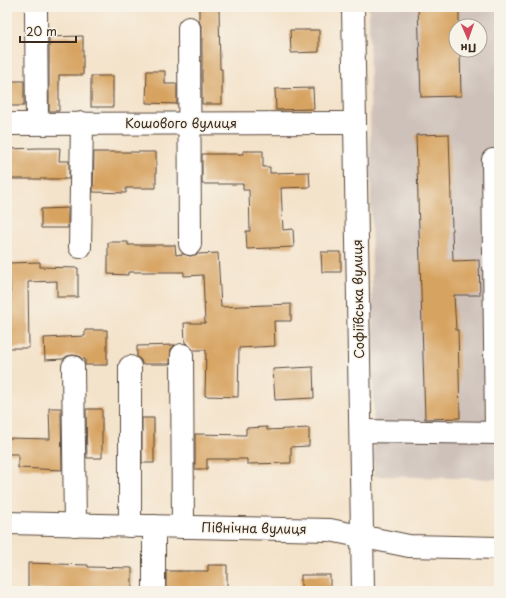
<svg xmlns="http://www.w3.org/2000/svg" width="506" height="598" viewBox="0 0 506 598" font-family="'Playpen Sans',sans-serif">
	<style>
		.built { fill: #f1d5bd }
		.industrial { fill: #cec1ba; fill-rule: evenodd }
		.building { fill: #d7a361 }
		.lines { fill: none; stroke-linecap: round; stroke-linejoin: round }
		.minor-casing { stroke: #574638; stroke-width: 24 }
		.minor { stroke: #fff; stroke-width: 22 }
		.labels { text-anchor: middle; stroke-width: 3; stroke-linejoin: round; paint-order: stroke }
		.street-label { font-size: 13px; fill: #3b2a1e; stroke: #f7f3e8 }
	</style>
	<rect width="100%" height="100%" fill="#f7f3e8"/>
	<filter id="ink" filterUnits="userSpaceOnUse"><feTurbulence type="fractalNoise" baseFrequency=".025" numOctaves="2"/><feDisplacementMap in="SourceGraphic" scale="8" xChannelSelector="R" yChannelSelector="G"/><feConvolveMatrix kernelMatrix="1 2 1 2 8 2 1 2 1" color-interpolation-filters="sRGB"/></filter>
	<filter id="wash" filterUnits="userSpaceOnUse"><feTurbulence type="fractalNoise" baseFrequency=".012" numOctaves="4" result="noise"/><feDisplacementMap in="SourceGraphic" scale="16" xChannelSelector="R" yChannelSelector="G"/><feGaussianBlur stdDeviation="0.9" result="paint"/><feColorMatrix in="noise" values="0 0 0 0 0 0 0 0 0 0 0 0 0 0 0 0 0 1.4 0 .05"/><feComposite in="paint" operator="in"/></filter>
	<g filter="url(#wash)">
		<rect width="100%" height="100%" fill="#f4e3cb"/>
		<rect class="built" x="378" y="589" width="121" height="2"/>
		<path class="industrial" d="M369,7H499V479L374,476ZM456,26H480V50H456Z"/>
		<g id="blocks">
			<g class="building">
				<path d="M199,7H219L220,69H222V104H202V28L199,21Z"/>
				<path d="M418,7H459V26H456V50H460L461,96L421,97Z"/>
				<path d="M290,30H319V52L291,53Z"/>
				<path d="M83,36V75H59V111H49V37Z"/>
				<path d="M147,71H165V84H177V104L146,103Z"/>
				<rect x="91" y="76" width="22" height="31"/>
				<rect x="7" y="81" width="17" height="25"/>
				<path d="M313,88L314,109L276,110L275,89Z"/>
				<path d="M449,134L453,261L479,260L480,295H454L456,330H458L460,418L425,419L416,135Z"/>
				<path d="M39,148H60L59,161H69V179H7V149Z"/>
				<path d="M243,151H263V167H270V173L309,172L310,187L281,188L283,230L293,229L294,247L247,249L246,231H250L249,190H243V184H202V154H243Z"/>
				<path d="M94,152H156V188H126V193L93,192Z"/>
				<path d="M68,208V228H41V209Z"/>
				<path d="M108,242H128V245H175L176,255L183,254L190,256L198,254L218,253L221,307L291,304V321H274L275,346L239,348L238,397L205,396L206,350H193L188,344L185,343L184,323H205L203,275L184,276V272H128V275L108,274Z"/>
				<path d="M321,252H341V272H322Z"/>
				<path d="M40,262V267L78,268V297H57V281L28,282L29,348H7V307H11L9,263Z"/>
				<path d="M85,330H107V365H85V359H82L79,356L73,355L67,356L63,359L45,360L44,338L85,336Z"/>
				<path d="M175,345L171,349L170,364H142L141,360L137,357V346Z"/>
				<path d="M313,367L314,398L275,400L273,369Z"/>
				<path d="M49,408H61L62,470L18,468V454H7V438L50,439Z"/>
				<path d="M86,409H102V458H87Z"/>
				<rect x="142" y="418" width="12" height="45"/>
				<path d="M267,427V430L309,428V446L291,447V463L247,464V459H207V469H195V434L246,435V428Z"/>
				<path d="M28,563L88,565V567L132,568V591L28,590Z"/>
				<path d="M208,565H227V591H166V571H208Z"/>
				<rect x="301" y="575" width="29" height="16"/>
			</g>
		</g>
	</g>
	<g filter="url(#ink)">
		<use href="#blocks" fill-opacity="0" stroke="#574638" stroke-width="1"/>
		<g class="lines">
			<g class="minor-casing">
				<g id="minor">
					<path d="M353,7L363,591"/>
					<path d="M36,12L37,123"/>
					<path d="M189,28L190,244"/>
					<path d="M7,124L355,123"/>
					<path d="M80,247L82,123"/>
					<path d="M182,355L183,527"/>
					<path d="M73,367L75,525"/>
					<path d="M130,367V526"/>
					<path d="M361,431L499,433"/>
					<path d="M496,433L493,160H499"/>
					<path d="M7,523L330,530L409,546L499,548"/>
					<path d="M154,526V591"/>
				</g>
			</g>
			<use href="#minor" class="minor"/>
		</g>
	</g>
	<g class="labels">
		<g class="street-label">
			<text x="181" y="128">Кошового вулиця</text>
			<text transform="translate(358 299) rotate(-91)" y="5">Софіївська вулиця</text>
			<text transform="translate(254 528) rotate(1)" y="5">Північна вулиця</text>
		</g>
	</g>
	<rect width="506" height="598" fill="none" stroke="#f7f3e8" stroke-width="24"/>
	<g transform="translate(468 38) rotate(178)"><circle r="19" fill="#f7f3e8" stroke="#aca397"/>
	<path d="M0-3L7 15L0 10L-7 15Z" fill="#d1495b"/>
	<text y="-6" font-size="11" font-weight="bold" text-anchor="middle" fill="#3b2a1e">Пн</text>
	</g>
	<path d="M20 36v6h56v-6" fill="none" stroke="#3b2a1e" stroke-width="2"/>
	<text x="26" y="36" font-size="12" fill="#3b2a1e" stroke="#f7f3e8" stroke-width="3" paint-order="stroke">20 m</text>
</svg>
